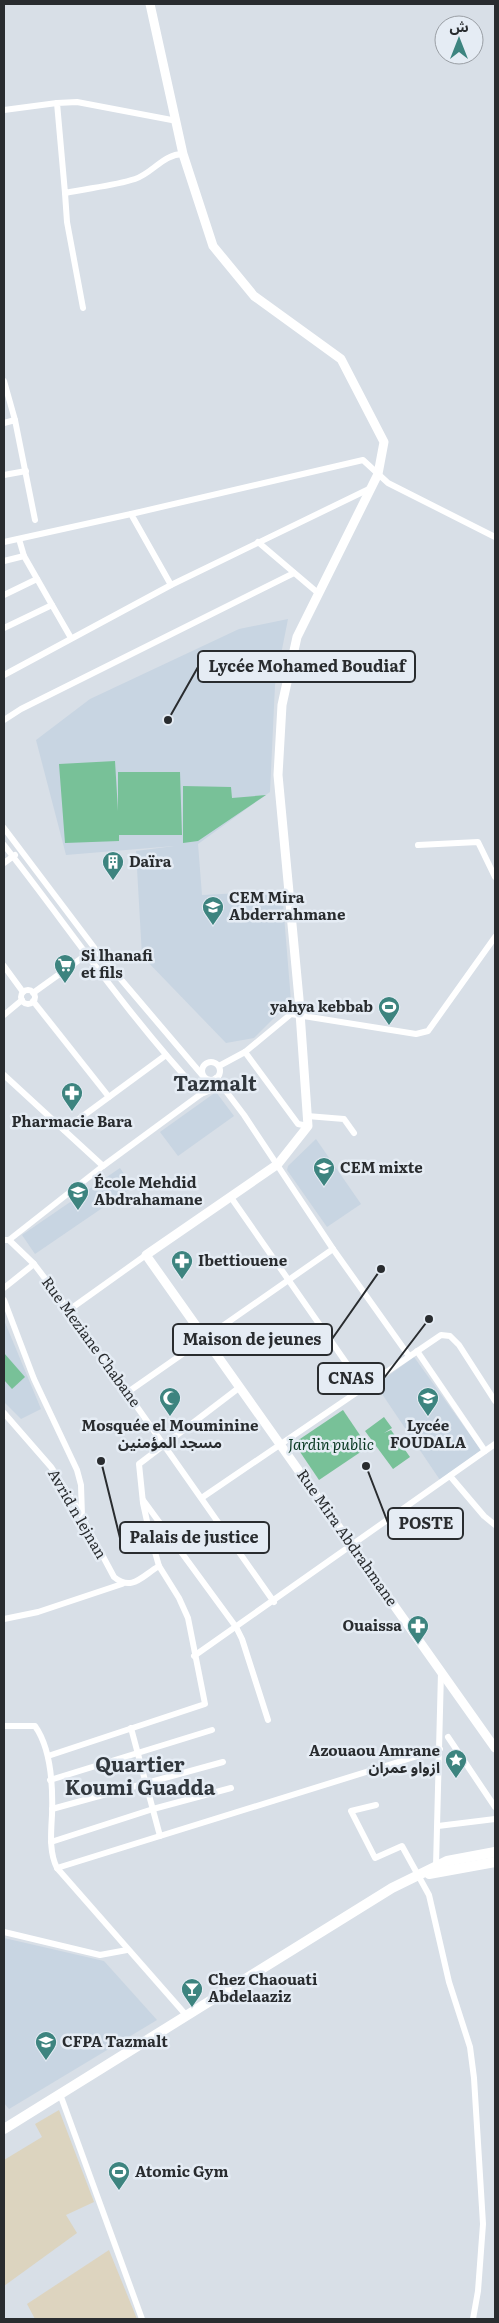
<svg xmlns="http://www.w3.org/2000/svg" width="499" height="2323" viewBox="0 0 499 2323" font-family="Literata,'Noto Sans Arabic',serif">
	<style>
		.commercial { fill: #ddd4bf }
		.industrial { fill: #dcd4bf }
		.built { fill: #c8d5e2 }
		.green { fill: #78c198 }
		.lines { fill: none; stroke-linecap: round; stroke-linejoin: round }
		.minor { stroke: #fff; stroke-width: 6 }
		.secondary { stroke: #fff; stroke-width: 9 }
		.primary { stroke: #fff; stroke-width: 10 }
		.labels { text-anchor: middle; stroke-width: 5; stroke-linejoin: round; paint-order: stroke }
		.poi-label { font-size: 15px; font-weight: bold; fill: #292c2f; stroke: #e5ecf4; text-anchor: start }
		.street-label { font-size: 15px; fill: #292c2f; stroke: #e5ecf4 }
		.park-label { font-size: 15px; font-style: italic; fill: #0a3923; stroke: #e5ecf4 }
		.district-label { font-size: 20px; font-weight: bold; fill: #31373d; stroke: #e5ecf4 }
		.leader { fill: none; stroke: #292c2f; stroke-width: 2 }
		.callout-dot { fill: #292c2f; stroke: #e5ecf4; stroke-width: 2 }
		.callout { fill: #e5ecf4; stroke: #292c2f; stroke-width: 2 }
		.callout-label { font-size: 16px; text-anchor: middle; font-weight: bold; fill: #292c2f }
	</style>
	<rect width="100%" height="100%" fill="#d8dfe7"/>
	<path class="commercial" d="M109,2250L137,2319H35L27,2304Z"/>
	<path class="industrial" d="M59,2110L94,2202L66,2215L77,2233L4,2286V2160L42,2137L35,2124Z"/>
	<g class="built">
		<path d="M288,619L275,685L270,792L198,844L202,895L282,891L291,1001L254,1038L226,1043L142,956L136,851L174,846L66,855L36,740L90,699L239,629Z"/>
		<path d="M216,1092L234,1116L178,1156L160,1132Z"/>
		<path d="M316,1139L361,1204L327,1227L287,1170L288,1166Z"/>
		<path d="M120,1168L133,1187L35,1254L22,1235Z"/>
		<path d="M4,1320L41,1409L21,1419L4,1402Z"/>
		<path d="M414,1357L481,1450L440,1480L376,1385Z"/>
		<path d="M4,1938L104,1961L157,2020L9,2109L4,2103Z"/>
	</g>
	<g class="green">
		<path d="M115,761L118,811V772H180L182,835H119V841L65,843L59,764Z"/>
		<path d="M183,786L231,787L232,798L266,795L198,841L183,843Z"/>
		<path d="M4,1353L25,1377L12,1389L4,1380Z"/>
		<path d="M343,1410L368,1447L319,1480L294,1443Z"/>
		<path d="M384,1417L392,1428L384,1433L391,1430L410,1457L393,1469L365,1431Z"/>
	</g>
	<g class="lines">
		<g class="minor">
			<path d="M4,110L57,103"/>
			<path d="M177,121L77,102L57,103L65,193C88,188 113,186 135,179C153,173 163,154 183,154"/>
			<path d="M65,193L67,222L83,308"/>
			<path d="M4,381L15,420"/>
			<path d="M4,423L15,420L35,520"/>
			<path d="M4,475L26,471"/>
			<path d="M19,539L24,556L52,605"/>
			<path d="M4,542L131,514"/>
			<path d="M258,542L318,593"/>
			<path d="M4,561L24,556"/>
			<path d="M171,585L131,514L363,460L388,483L495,537"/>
			<path d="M4,595L37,579"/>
			<path d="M4,628L52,605L71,638"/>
			<path d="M4,675L171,585L371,488"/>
			<path d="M4,720L21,709L294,573"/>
			<path d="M4,828L96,950L203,1076"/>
			<path d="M4,845C69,928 128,1016 201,1094L221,1086"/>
			<path d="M418,845L478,842L495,877"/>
			<path d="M4,863L15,855"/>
			<path d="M4,966L23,992"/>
			<circle cx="28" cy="997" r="7"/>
			<path d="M33,993L86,955"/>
			<path d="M33,1001L109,1097"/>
			<path d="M4,1015L22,1000"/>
			<path d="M245,1052L298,1124L308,1126"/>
			<circle cx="211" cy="1071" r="9"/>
			<path d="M219,1066L245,1052L291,1014L416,1034L428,1031L495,937"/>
			<path d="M4,1075L103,1166"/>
			<path d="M216,1078L244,1115L333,1249L409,1356"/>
			<path d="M307,1116L344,1119L354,1133"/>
			<path d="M64,1130L166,1055"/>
			<path d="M230,1196L363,1387"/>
			<path d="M4,1240H9L103,1166L201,1094L210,1080"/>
			<path d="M9,1240L34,1264L69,1310L274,1602"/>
			<path d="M4,1288L34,1264"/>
			<path d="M4,1300L34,1379L77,1470L81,1485L82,1516"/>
			<path d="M69,1310L146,1255"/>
			<path d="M417,1351L485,1451"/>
			<path d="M128,1392L333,1249"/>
			<path d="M4,1413L51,1467L75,1504L114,1577C132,1592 142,1576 159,1566"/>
			<path d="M450,1476L484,1516L495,1525"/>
			<path d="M203,1497L441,1335L450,1336L459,1345L495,1401"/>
			<path d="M143,1500L236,1627L242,1639L268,1720"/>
			<path d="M4,1619L38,1612L122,1584"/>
			<path d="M194,1656L495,1444"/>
			<path d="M4,1726H35C52,1750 53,1787 52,1815C51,1833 49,1852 57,1868L186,2015"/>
			<path d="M131,1728L160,1836"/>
			<path d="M448,1737L495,1807"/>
			<path d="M48,1756L205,1704L188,1618L179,1598L159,1566L150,1535L143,1503L139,1464L240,1387"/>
			<path d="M50,1780L212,1730"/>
			<path d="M376,1805L351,1811L375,1858L402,1846L429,1895L449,1982L470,2047L474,2078L483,2224L478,2291L473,2319"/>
			<path d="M52,1809L223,1762"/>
			<path d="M438,1826L495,1819"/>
			<path d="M51,1842L153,1809L231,1788"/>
			<path d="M436,1866L441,1672"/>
			<path d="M57,1868L440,1749"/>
			<path d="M4,1932L100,1955L127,1950"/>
			<path d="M60,2094L142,2319"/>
		</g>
		<path class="secondary" d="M150,4L183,154L213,246L254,296L341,359L384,442L378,474L297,637L282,705L278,775L299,999L308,1126L278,1164L146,1255L495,1748"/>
		<g class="primary">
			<path d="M429,1874L495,1862"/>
			<path d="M4,2129L392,1888L447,1861L495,1852"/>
		</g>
	</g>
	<defs>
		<g id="building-pin" transform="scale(1.125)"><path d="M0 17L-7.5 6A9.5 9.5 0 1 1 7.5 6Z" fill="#3d847f" stroke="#e5ecf4"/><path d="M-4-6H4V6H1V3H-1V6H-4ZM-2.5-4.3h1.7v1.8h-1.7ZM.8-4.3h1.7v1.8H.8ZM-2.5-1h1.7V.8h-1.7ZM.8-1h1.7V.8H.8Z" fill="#fff"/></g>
		<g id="school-pin" transform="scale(1.125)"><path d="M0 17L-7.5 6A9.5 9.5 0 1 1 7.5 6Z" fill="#3d847f" stroke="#e5ecf4"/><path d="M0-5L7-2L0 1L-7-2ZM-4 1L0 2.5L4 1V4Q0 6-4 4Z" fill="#fff"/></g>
		<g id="supermarket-pin" transform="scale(1.125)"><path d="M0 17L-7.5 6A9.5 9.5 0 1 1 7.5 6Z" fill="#3d847f" stroke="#e5ecf4"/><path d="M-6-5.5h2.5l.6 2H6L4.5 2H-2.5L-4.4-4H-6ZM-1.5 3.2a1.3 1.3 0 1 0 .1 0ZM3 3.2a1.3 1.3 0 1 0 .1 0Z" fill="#fff"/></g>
		<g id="stadium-pin" transform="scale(1.125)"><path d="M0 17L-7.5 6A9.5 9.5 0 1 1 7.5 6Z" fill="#3d847f" stroke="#e5ecf4"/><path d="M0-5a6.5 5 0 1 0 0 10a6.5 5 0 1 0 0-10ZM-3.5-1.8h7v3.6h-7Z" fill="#fff"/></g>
		<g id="pharmacy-pin" transform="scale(1.125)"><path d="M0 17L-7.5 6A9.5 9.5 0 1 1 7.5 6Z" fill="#3d847f" stroke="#e5ecf4"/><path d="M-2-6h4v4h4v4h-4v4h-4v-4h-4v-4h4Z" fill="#fff"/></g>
		<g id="mosque-pin" transform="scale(1.125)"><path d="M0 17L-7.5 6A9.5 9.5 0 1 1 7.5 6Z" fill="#3d847f" stroke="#e5ecf4"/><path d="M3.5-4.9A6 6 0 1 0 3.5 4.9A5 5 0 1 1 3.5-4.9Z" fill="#fff"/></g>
		<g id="sight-pin" transform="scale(1.125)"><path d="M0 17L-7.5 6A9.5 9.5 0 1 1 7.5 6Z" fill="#3d847f" stroke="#e5ecf4"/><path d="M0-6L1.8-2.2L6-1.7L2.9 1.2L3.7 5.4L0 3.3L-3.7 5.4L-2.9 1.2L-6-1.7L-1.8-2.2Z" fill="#fff"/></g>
		<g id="bar-pin" transform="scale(1.125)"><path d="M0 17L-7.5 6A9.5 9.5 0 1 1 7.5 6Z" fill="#3d847f" stroke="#e5ecf4"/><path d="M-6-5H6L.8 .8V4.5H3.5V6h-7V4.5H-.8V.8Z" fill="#fff"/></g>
		<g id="university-pin" transform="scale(1.125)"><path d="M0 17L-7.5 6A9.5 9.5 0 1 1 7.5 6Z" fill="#3d847f" stroke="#e5ecf4"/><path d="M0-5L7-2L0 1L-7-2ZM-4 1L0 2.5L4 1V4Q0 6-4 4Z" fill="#fff"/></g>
	</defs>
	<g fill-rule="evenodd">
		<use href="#building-pin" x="113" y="862"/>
		<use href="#school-pin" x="213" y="907"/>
		<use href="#supermarket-pin" x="65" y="965"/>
		<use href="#stadium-pin" x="389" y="1007"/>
		<use href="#pharmacy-pin" x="72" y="1093"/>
		<use href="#school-pin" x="324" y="1168"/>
		<use href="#school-pin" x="78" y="1192"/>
		<use href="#pharmacy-pin" x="182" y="1261"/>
		<use href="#mosque-pin" x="170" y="1398"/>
		<use href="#school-pin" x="428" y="1398"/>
		<use href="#pharmacy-pin" x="418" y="1626"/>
		<use href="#sight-pin" x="456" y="1760"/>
		<use href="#bar-pin" x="192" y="1989"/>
		<use href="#university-pin" x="46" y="2042"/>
		<use href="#stadium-pin" x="119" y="2172"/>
	</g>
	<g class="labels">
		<g class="poi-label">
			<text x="129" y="867">Daïra</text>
			<text x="229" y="903">CEM Mira<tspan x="229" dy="17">Abderrahmane</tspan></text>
			<text x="81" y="961">Si lhanafi<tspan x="81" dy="17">et fils</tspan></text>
			<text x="373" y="1012" text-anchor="end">yahya kebbab</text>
			<text x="72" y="1127" text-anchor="middle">Pharmacie Bara</text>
			<text x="340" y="1173">CEM mixte</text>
			<text x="94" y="1188">École Mehdid<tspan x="94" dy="17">Abdrahamane</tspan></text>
			<text x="198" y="1266">Ibettiouene</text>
			<text x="170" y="1431" text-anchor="middle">Mosquée el Mouminine<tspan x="170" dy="17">مسجد المؤمنين</tspan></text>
			<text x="428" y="1431" text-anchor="middle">Lycée<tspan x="428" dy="17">FOUDALA</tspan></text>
			<text x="402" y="1631" text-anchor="end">Ouaissa</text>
			<text x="440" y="1756" text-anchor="end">Azouaou Amrane<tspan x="440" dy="17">ازواو عمران</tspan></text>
			<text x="208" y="1985">Chez Chaouati<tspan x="208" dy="17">Abdelaaziz</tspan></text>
			<text x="62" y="2047">CFPA Tazmalt</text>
			<text x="135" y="2177">Atomic Gym</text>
		</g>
		<g class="street-label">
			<text transform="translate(91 1342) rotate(54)" y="5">Rue Meziane Chabane</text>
			<text transform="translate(77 1514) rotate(60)" y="5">Avrid n lejnan</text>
			<text transform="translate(347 1538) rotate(55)" y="5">Rue Mira Abdrahmane</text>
		</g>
		<g class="park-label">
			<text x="331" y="1450">Jardin public</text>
		</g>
		<g class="district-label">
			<text x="215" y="1091">Tazmalt</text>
			<text x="140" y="1772">Quartier<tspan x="140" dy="23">Koumi Guadda</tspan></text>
		</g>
	</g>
	<path class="leader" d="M168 720L198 667M381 1269L332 1339M429 1319L384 1378M366 1466L388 1523M101 1461L120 1538"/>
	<g class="callout-dot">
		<circle cx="168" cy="720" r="5"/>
		<circle cx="381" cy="1269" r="5"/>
		<circle cx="429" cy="1319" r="5"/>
		<circle cx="366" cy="1466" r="5"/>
		<circle cx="101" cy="1461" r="5"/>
	</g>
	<g class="callout">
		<rect x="198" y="651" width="217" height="31" rx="5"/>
		<rect x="173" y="1324" width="159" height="31" rx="5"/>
		<rect x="318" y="1363" width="66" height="31" rx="5"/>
		<rect x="388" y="1508" width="75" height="31" rx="5"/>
		<rect x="120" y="1522" width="149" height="31" rx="5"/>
	</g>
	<g class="callout-label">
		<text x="307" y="672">Lycée Mohamed Boudiaf</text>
		<text x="252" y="1345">Maison de jeunes</text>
		<text x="351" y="1384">CNAS</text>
		<text x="426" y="1529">POSTE</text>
		<text x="194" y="1543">Palais de justice</text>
	</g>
	<rect width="499" height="2323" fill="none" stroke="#292c2f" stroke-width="10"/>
	<g transform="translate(459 40)"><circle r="24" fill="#e5ecf4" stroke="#9a9fa5"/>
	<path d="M0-4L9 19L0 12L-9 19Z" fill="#3d847f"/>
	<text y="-8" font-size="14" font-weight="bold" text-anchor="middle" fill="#292c2f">ش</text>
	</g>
</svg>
